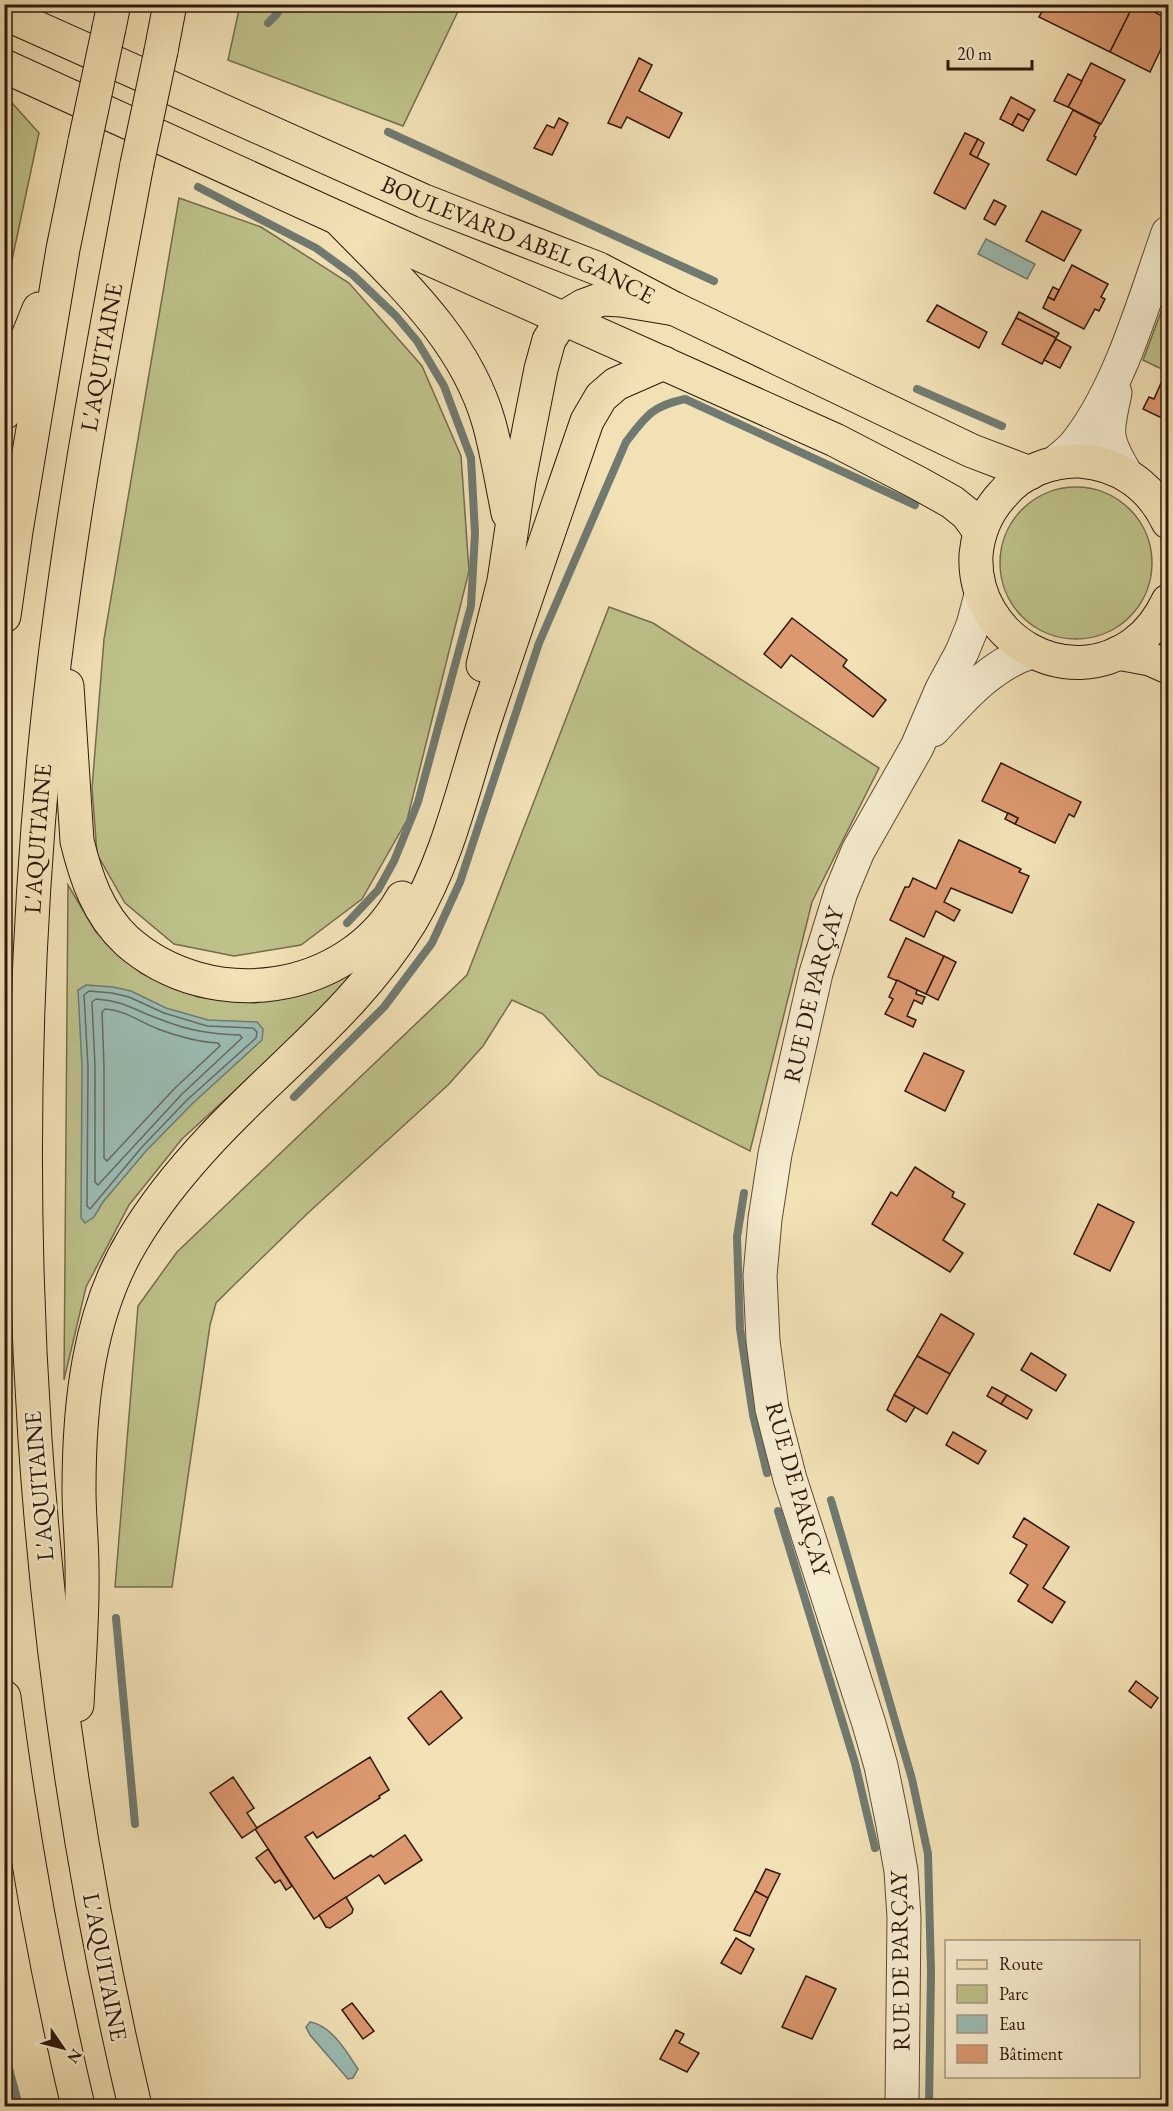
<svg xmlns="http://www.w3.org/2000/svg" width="1173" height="2111" viewBox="0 0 1173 2111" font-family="'EB Garamond',serif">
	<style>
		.green { fill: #bec18a; stroke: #766c4c; stroke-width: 1.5 }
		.water { fill: #9bbcb3; stroke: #707a71; stroke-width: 1.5 }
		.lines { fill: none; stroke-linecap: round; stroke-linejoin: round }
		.shore { stroke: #656a60; stroke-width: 1.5 }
		.stream { stroke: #707a71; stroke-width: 8 }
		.building { fill: #dc986f; stroke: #2f180d; stroke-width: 1.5 }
		.minor-casing { stroke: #604a37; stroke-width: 35 }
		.major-casing { stroke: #2f180d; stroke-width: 35 }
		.highway-casing { stroke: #2f180d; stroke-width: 35 }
		.minor { stroke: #f6eccf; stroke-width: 33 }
		.major { stroke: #f1e1b5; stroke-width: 33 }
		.highway { stroke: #f1e1b5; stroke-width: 33 }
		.highway-bridge-casing { stroke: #2f180d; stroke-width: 35; stroke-linecap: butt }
		.highway-bridge { stroke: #f1e1b5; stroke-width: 33 }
		.labels { text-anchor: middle; stroke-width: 5; stroke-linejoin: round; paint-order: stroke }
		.street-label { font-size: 24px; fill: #2f180d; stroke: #f6eccf }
	</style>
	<rect width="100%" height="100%" fill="#f1e1b5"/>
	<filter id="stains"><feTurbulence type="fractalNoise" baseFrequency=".00333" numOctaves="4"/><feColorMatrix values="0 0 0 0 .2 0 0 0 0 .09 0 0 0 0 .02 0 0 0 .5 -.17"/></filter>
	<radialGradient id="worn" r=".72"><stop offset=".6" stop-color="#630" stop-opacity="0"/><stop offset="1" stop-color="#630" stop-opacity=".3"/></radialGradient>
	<g class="green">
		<path d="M240,5V4L461,5L403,126L228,60Z"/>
		<path d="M4,103H12L39,133L5,293Z"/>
		<path d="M179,198L261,227L349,283L422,366L461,456L469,571L407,820L362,899L301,945L234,956L174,944L125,903L97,854L92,788L104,639Z"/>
		<path d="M1161,312L1168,316V372L1143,360Z"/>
		<circle cx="1076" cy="563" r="76"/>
		<path d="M609,607L653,623L879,768L812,902L750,1151L599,1075L543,1014L512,1000L483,1046L448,1085L308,1213L234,1285L216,1303L210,1325L172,1587H115L138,1306L177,1252L467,975Z"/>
		<path d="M68,885L96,932L141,973L198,997L255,1003L319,989L362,963L325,1008L182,1139L129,1205L86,1287L64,1380Z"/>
	</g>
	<g class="water">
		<path d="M986,239L1035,264L1027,279L978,254Z"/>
		<path d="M86,985L113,987L131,991L166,1008L208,1020L257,1022L263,1029L262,1040L192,1104L146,1151L103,1202L94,1217L85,1223L81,1218L82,1067L78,990Z"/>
		<path d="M310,2022C331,2025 347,2052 358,2069L353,2078L348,2079L310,2035L306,2027Z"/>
	</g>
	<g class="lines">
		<g class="shore">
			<path d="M89,991L112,993L129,997L164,1013L207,1026L253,1028L257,1032L256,1038L187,1100L142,1147L90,1209L87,1206L88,1067L84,995Z"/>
			<path d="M96,999C126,1001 135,1011 162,1020C190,1031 211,1034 240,1035L242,1038L182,1094L98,1185L95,1182V1066L92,1002Z"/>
			<path d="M105,1009C125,1010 140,1022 158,1029C177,1036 198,1042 218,1043L220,1046L175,1088L107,1161L104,1158V1066L102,1012Z"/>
		</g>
		<g class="stream">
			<path d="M268,23L276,15L283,4"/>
			<path d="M388,132L714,281"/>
			<path d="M198,187L316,248L353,275L396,316L417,341L444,386L471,458L475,533L471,606L418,802L394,861L378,890L347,923"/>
			<path d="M917,389L1002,426"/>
			<path d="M294,1097L384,1007L432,943L460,882L539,643L626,442C646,416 652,406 685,399L915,505"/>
			<path d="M744,1193L737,1237L740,1329L753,1415L767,1473"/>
			<path d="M831,1500L912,1779L928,1854L931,1972L929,2106"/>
			<path d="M778,1511L855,1763L875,1848"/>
			<path d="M116,1618L135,1824"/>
			<path d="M4,2050L19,2106"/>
		</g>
	</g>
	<g class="building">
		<path d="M1046,4H1134L1110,52L1039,17Z"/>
		<path d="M1134,4H1139L1168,19V53L1161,49L1150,72L1110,52Z"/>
		<path d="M639,58L652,65L639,91L682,113L669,138L627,117L621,128L608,123Z"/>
		<path d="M1091,63L1125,80L1101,124L1068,107Z"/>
		<path d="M1068,74L1082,81L1068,107L1054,101Z"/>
		<path d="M1011,97L1035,110L1029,120L1018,114L1012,125L1000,119Z"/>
		<path d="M1073,110L1100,124L1094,136L1096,137L1076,175L1047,160Z"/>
		<path d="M1018,114L1029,120L1023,131L1012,125Z"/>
		<path d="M559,118L568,123L552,155L534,148L547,125L554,128Z"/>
		<path d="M965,133L978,139L970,154L989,164L965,209L934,193Z"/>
		<path d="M978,139L984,143L977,158L970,154Z"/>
		<path d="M994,200L1006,206L995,225L984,219Z"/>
		<path d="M1042,211L1081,230L1064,261L1026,241Z"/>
		<path d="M1072,265L1108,284L1101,297L1105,299L1099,311L1095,309L1084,329L1043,308L1048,297L1054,300Z"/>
		<path d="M1053,287L1059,290L1054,300L1048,297Z"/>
		<path d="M937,305L987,332L979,348L927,321Z"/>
		<path d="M1019,312L1059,333L1056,338L1016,318Z"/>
		<path d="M1016,318L1056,338L1042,364L1002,344Z"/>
		<path d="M1056,339L1071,347L1060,368L1044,360Z"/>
		<path d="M1165,374L1168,375V421L1143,409L1149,397L1154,399Z"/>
		<path d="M792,618L847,660L843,666L886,700L873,717L791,655L781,668L764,654Z"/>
		<path d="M1001,763L1081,802L1074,817L1069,814L1055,843L1015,824L1018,818L982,801Z"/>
		<path d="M1008,813L1018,818L1015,824L1005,819Z"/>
		<path d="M959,840L1021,869L1019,872L1029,876L1012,913L951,888L944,902L960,910L954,921L936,911L924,937L890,920L905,887H909L913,878L936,889Z"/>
		<path d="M906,938L944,956L926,994L888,977Z"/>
		<path d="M944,956L956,962L938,1000L926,994Z"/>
		<path d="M897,980L917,990L916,994L925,997L922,1004L914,1000L907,1016L916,1020L913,1027L885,1014L893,999L889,997Z"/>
		<path d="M924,1053L964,1071L945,1111L905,1091Z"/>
		<path d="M915,1167L954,1192L952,1197L965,1204L943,1240L963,1253L950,1272L872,1224L891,1192L897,1196Z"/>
		<path d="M1098,1204L1134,1222L1110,1271L1074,1254Z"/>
		<path d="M941,1314L974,1334L950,1374L917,1356Z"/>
		<path d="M1031,1353L1066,1375L1056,1391L1021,1370Z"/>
		<path d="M917,1356L950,1374L927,1414L894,1395Z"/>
		<path d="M992,1387L1007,1395L1001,1404L987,1396Z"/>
		<path d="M894,1395L915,1407L906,1422L887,1410Z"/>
		<path d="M1007,1395L1032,1410L1027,1419L1001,1404Z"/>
		<path d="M953,1432L986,1451L978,1464L946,1445Z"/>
		<path d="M1024,1518L1069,1547L1043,1588L1065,1602L1052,1623L1018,1601L1028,1585L1010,1573L1027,1545L1013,1537Z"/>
		<path d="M1136,1681L1158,1698L1151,1708L1129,1691Z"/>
		<path d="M441,1691L462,1718L429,1745L408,1718Z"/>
		<path d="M370,1757L389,1790L379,1796L380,1798L317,1838L313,1832L305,1837L334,1879L371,1855L373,1857L405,1835L422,1860L385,1884L379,1875L314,1919L255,1829Z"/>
		<path d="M233,1777L254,1808L247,1813L257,1828L242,1838L210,1793Z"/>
		<path d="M268,1849L292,1886L286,1890L280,1880L275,1883L256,1858Z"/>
		<path d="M766,1869L780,1874L768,1898L755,1891Z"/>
		<path d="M755,1891L768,1898L750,1936L734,1930Z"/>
		<path d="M346,1897L353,1909L352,1913L330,1928L326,1927L319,1915Z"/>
		<path d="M736,1938L754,1949L741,1974L721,1963Z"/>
		<path d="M806,1976L836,1989L812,2039L782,2027Z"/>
		<path d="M352,2003L374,2031L363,2039L342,2010Z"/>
		<path d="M676,2030L684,2034L679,2043L699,2053L687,2072L660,2059Z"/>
	</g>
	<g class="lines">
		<g class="minor-casing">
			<g id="minor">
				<path d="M1115,393C1106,433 1104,438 1126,474"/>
				<path d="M1055,463C1063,456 1072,450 1078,441C1120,387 1145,298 1168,233"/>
				<path d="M933,730C962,699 990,665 1031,652"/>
				<path id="s1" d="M902,2106L904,1917L901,1871L892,1820L881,1766L869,1724L790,1479L772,1409L763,1341L760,1276L765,1219L775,1154L816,973L841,892L858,851L917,747L942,689L962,652L973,625L981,595"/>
			</g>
		</g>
		<g class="major-casing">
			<g id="major">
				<path id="s2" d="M4,13L424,201L599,269L675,309L972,451L1030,473"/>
				<path d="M4,66L338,218L835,440L918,483L952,502L967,514L980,532"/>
				<path d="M1168,522C1151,486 1120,464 1080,461C1051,460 1021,472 1003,494C987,511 978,532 976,555C972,638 1067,694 1135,643C1150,632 1160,618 1168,601"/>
				<path d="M1118,653L1150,659L1168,667"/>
			</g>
		</g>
		<g class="highway-casing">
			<g id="highway">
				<path d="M109,28L114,4"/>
				<path d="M161,51L170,4"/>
				<path d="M338,218C397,279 465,338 489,423C497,452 502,483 508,513"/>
				<path d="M4,413L16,366L39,309"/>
				<path d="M4,616L16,531L63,249L85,141"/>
				<path d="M483,665L504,581L519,480L541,369L549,340L563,318L583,306L602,299L621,300L675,309"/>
				<path d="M67,686L77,841C86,878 98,914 127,941C210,1014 347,996 402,898"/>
				<path d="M4,1697C22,1835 46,1971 78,2106"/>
				<path d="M77,1705C79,1660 83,1614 82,1569C82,1542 79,1516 79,1490C79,1405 88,1314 133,1240C155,1203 183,1169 212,1138C279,1066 359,1007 411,921C448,859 463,788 485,720C518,620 553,520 587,421L601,397L616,384L664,363"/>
				<path id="s3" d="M135,2106C31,1665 2,1208 44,757C63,557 100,360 137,164"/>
			</g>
		</g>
		<use href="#minor" class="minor"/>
		<use href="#major" class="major"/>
		<use href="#highway" class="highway"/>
		<g class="highway-bridge-casing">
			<g id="highway-bridge">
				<path d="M85,141L109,28"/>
				<path d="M137,164L161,51"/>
			</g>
		</g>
		<use href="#highway-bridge" class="highway-bridge"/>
	</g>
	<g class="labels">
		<g class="street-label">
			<text dy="8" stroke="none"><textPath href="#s2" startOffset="562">BOULEVARD ABEL GANCE</textPath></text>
			<text dy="8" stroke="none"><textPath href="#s3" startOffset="1762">L'AQUITAINE</textPath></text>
			<text dy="8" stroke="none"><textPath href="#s3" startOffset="1276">L'AQUITAINE</textPath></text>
			<text dy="8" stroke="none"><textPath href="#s1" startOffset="1136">RUE DE PARÇAY</textPath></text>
			<text transform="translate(39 1486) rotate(-95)" y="8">L'AQUITAINE</text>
			<text transform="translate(798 1489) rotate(74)" y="8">RUE DE PARÇAY</text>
			<text transform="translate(900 1961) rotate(-91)" y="8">RUE DE PARÇAY</text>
			<text transform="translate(105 1967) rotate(79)" y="8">L'AQUITAINE</text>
		</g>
	</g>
	<rect width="1173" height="2111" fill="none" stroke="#f1e1b5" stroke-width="24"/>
	<rect x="6" y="6" width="1161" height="2099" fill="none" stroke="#2f180d" stroke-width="3"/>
	<rect x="12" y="12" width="1149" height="2087" fill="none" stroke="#2f180d" stroke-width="1.5"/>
	<rect x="945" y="1940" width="195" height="138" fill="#f6eccf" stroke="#a69781" stroke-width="1.5"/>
	<rect x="957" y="1960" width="30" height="9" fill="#f1e1b5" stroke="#a69781" stroke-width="1.5"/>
	<text x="999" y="1970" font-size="18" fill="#2f180d">Route</text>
	<rect x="957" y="1985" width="30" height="18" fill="#bec18a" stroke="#a69781" stroke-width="1.5"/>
	<text x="999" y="2000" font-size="18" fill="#2f180d">Parc</text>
	<rect x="957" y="2015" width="30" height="18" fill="#9bbcb3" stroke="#a69781" stroke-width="1.5"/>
	<text x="999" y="2030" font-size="18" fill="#2f180d">Eau</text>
	<rect x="957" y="2045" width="30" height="18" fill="#dc986f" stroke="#a69781" stroke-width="1.5"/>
	<text x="999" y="2060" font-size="18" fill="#2f180d">Bâtiment</text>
	<g transform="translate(63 2048) rotate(125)" stroke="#f6eccf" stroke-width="4.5" paint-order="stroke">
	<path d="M0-4.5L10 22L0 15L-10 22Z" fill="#2f180d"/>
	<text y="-9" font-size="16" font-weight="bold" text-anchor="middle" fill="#2f180d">N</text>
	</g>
	<path d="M948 60v9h84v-9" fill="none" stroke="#2f180d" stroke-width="3"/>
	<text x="957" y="60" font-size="18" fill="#2f180d" stroke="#f6eccf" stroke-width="4.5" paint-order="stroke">20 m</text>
	<rect width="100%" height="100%" filter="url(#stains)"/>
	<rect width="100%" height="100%" fill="url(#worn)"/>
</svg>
